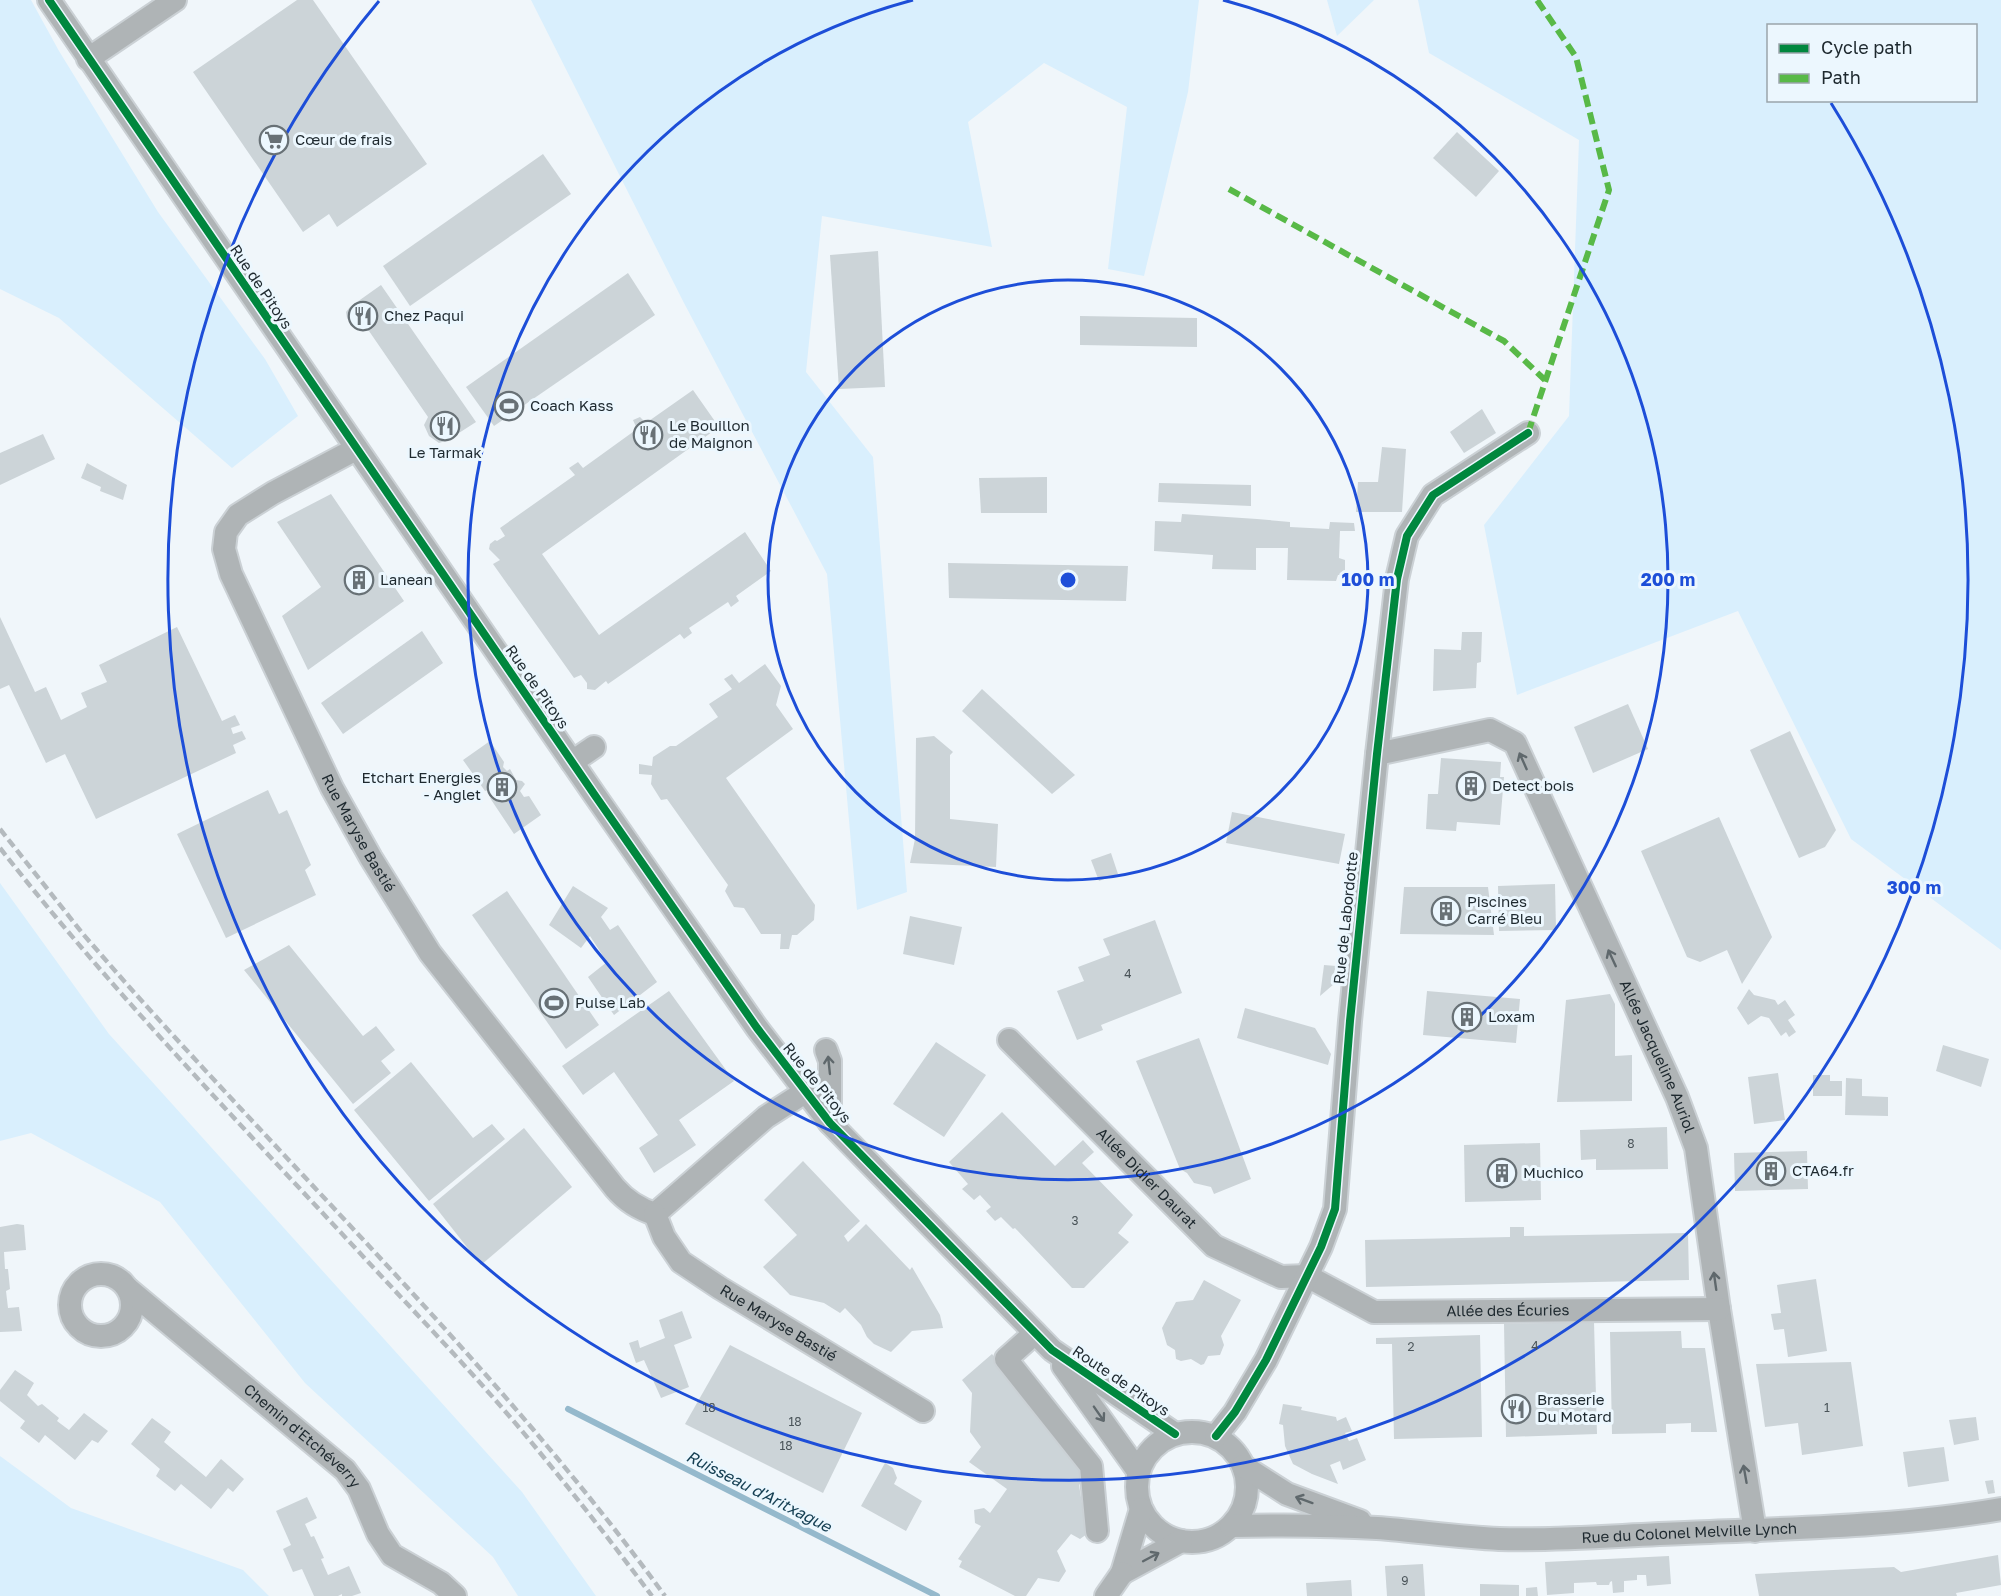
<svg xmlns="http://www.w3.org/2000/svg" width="2001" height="1596" viewBox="0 0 2001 1596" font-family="'Golos Text',sans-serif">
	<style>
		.green { fill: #d9effd; fill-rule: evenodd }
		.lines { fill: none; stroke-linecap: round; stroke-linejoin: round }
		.stream { stroke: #95b9cc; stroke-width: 6 }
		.building { fill: #ccd4d8 }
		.minor-casing { stroke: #cbd1d5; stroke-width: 26 }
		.minor { stroke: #afb4b6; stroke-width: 22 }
		.rail { stroke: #b4babe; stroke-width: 4.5; stroke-dasharray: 9 4.5; stroke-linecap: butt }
		.quiet { stroke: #58b947; stroke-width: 6; stroke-dasharray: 12 6; stroke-linecap: butt }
		.cycleway-casing { stroke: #ecf7fe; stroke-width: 11 }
		.cycleway { stroke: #00873e; stroke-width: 8 }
		.oneway { stroke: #5f686c }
		.ring { fill: none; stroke: #1d4ed8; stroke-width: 3 }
		.labels { text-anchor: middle; stroke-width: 6; stroke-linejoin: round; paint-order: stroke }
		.number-label { font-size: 12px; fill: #4a5459 }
		.poi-label { font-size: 15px; fill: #1e292f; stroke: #ecf7fe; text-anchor: start }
		.street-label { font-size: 15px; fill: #1e292f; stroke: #ecf7fe }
		.water-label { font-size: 16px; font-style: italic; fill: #143e52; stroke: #ecf7fe }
		.centre { fill: #1d4ed8; stroke: #ecf7fe; stroke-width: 3 }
		.ring-label { font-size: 18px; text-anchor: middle; font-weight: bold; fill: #1d4ed8; stroke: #ecf7fe; stroke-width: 6; stroke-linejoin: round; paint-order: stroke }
	</style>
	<rect width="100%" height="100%" fill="#f0f6fa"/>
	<g class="green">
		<path d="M0,0H31L59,51L158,212L265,359L298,416L232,468L59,318L0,289Z"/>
		<path d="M531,0H1199L1188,92L1144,276L1108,269L1127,107L1044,63L968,122L992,247L822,216L806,372L873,457L907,892L857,910L827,574L684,303Z"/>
		<path d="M1327,0H1374L1337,36Z"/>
		<path d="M1418,0H2001V950L1851,839L1738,611L1517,695L1484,525L1569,416L1579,140L1429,53ZM1768,26H1976V100H1768Z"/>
		<path d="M0,883L109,1034L522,1492L596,1596H518L493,1557L305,1383L160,1202L31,1133L0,1141Z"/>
		<path d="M0,1456L71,1508L243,1570L269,1596H0Z"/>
	</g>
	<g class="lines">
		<path class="stream" d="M568,1409L937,1596"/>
	</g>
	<g class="building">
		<path d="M297,0H313L427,164L337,227L329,214L303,232L193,72Z"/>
		<path d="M1457,132L1499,171L1476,197L1433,158Z"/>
		<path d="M543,154L571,194L410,306L383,266Z"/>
		<path d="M878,251L885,387L839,389L830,255Z"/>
		<path d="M628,273L655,315L494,426L466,387Z"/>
		<path d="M381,285L476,422L448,440L439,443L429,436L424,425L428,417L369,331L356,329L347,318L346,312L350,307Z"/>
		<path d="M1080,316L1197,318V347L1080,345Z"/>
		<path d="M693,390L719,427L542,554L599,635L745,532L771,571L736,596L739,601L731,607L728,602L689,628L692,633L684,639L680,634L608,684L606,681L595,690L587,689V683L581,675L574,678L493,564L500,560L489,549L490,544L495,540L497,541L505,536L500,528L575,475L569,468L578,462L583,468L637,429L633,420L640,417L646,423Z"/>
		<path d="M1482,409L1496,433L1464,453L1450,432Z"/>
		<path d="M43,434L55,459L0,485V453Z"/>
		<path d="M1382,447L1406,449L1402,512H1356L1358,482H1378Z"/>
		<path d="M87,463L127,485L123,500L100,491L101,487L81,478Z"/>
		<path d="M1047,477V513H981L979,478Z"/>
		<path d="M1159,483L1251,485V506L1158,502Z"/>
		<path d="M331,494L404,601L308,670L282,616L321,587L277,522Z"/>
		<path d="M1182,514L1257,519L1290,522V527L1329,529L1330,522L1354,523L1355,531H1340L1339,558L1345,560V575H1338L1336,581L1287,580L1288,548H1256V570L1212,569L1213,555L1154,551L1155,521L1181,522Z"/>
		<path d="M948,563L1128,566L1126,601L949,598Z"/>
		<path d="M0,617L35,692L46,687L61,720L87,707L81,693L107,682L99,665L177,627L222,721L235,715L240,725L231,728L233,734L242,731L246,739L233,745L236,753L96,819L65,754L46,763L9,685L0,689Z"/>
		<path d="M422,631L443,663L343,734L321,703Z"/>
		<path d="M1462,632H1482L1481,662L1477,663L1476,688L1433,691L1434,649L1461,650Z"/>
		<path d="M765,664L781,686L776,705L793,729L726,778L815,905L814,920L797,935H792L789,949H780L781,934H761L744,908L734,907L725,891L728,885L667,799L661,800L651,784L652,775L639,774V764L652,766L653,757L670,746H676L718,717L709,704L732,689L724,679L732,674L739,683Z"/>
		<path d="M982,689L1075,775L1052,794L962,711Z"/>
		<path d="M1628,704L1648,749L1593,773L1574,727Z"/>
		<path d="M1790,731L1836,830L1825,847L1799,858L1750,750Z"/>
		<path d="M934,736L953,752L950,755V819L998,824L996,867L910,863L915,839L916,738Z"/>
		<path d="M490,741L504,762L503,767L507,771L510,769L516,780L522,781L525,784L520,791L524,797L529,796L541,815L514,834L490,798L492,796L488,790L485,791L463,760Z"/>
		<path d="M1441,758L1501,762L1500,777H1504L1500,825L1457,822L1456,831L1426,829L1428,794H1438Z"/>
		<path d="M268,790L279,814L287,810L311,865L305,870L316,895L226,938L177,834Z"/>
		<path d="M1232,812L1345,834L1339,864L1226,843Z"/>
		<path d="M1719,817L1772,937L1742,984L1727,950L1700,962L1687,957L1641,851Z"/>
		<path d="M1111,853L1118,874L1099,881L1091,860Z"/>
		<path d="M1555,884L1556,930L1499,931L1498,886Z"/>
		<path d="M573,886L608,908L601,917L610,930L618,925L657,982L614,1015L588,977L607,962L590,936L581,948L549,925Z"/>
		<path d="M1404,887H1488L1494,935L1400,934Z"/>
		<path d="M507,891L599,1025L566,1049L472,915Z"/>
		<path d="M910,916L962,927L954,965L903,954Z"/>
		<path d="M1155,920L1182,993L1101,1025L1103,1030L1077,1040L1057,991L1084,981L1078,967L1110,955L1103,939Z"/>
		<path d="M289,945L363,1036L376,1026L395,1050L381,1061L391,1073L353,1104L244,970Z"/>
		<path d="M1324,965L1336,966L1334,984L1320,996Z"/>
		<path d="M1749,989L1754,995L1775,1000L1778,1005L1785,1000L1795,1015L1788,1020L1796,1032L1789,1037L1786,1032L1781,1036L1769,1018L1761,1016L1748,1025L1737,1008Z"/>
		<path d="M669,991L734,1081L679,1120L696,1145L654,1173L639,1148L658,1135L614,1072L583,1095L562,1066Z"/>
		<path d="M1427,991L1520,999L1516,1043L1423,1035Z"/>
		<path d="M1610,994L1615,1004V1056L1632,1055V1101L1557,1102L1566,1000Z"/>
		<path d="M1245,1008L1315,1028L1331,1054L1328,1065L1237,1038Z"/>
		<path d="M1199,1038L1251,1179L1214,1194L1211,1187L1194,1183L1187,1173L1180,1169L1136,1061Z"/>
		<path d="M936,1042L986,1075L944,1137L893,1104Z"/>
		<path d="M1943,1045L1989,1059L1981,1087L1936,1071Z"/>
		<path d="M411,1062L473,1138L492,1124L505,1139L429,1201L354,1110Z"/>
		<path d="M1778,1073L1785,1120L1754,1124L1748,1077Z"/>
		<path d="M1813,1075H1830V1081H1842V1096H1813Z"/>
		<path d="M1846,1078L1862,1079V1096L1888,1097V1116L1845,1115Z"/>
		<path d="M1002,1112L1055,1166L1083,1140L1094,1152L1082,1163L1133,1215L1118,1233L1129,1242L1084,1288H1072L1015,1228L1013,1229L1001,1217L995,1221L986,1211L991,1207L980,1195L974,1200L962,1189L968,1184L949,1162Z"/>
		<path d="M1667,1127L1668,1169L1596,1170V1159L1581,1160L1580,1130Z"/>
		<path d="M524,1128L572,1187L481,1265L433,1204Z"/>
		<path d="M1540,1143L1541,1200L1465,1202L1464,1145Z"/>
		<path d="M1807,1151L1808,1189L1735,1191L1734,1153Z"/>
		<path d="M803,1161L860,1221L844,1236L848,1242L866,1224L910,1270L912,1267L940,1315L943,1328L912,1331L891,1352L874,1344L867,1337L861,1325L845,1308L840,1313L824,1303L790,1295L763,1267L797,1235L764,1200Z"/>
		<path d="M17,1224L24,1225L26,1250L4,1252L5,1269H8L10,1289L6,1291L8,1308L19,1307L22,1331L0,1332V1227Z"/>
		<path d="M1510,1227H1524V1236L1688,1233L1689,1280L1366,1287L1365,1240L1510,1237Z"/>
		<path d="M1816,1279L1827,1351L1788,1357L1784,1329L1774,1330L1771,1314L1781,1313L1777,1285Z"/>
		<path d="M1204,1280L1241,1300L1221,1336L1224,1345L1220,1355L1208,1356L1204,1364L1201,1365L1191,1359L1181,1361L1176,1359L1175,1350L1167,1345L1162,1328L1176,1302L1193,1300Z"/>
		<path d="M682,1311L692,1338L674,1345L689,1387L661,1398L644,1360L636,1363L629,1343L638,1340L640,1348L665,1338L659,1320Z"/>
		<path d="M1594,1322L1597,1434L1506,1437L1504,1324Z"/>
		<path d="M1681,1331L1682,1348H1705L1717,1432H1691V1423L1666,1424V1433L1612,1434L1610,1332Z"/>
		<path d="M1480,1335L1482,1437L1394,1439L1392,1344H1376V1338Z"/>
		<path d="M730,1345L862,1413L823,1493L685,1424Z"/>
		<path d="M992,1354L1081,1468L1082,1481L1079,1485L1087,1534L1080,1539L1071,1534L1057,1551L1066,1571L1059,1582L1038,1578L1026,1596H1015L959,1567L962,1561L958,1559L981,1526L975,1523L974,1510L984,1508L990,1513L1007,1489L969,1462L981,1447L970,1432L972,1393L962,1380Z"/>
		<path d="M1851,1362L1863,1446L1802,1455L1798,1423L1765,1427L1756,1364Z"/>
		<path d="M15,1370L34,1383L27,1395L38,1406L42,1404L59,1418L57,1421L69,1430L84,1413L108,1431L98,1443L92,1440L75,1460L45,1435L39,1443L20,1428L25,1421L0,1401V1390Z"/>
		<path d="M1283,1404L1302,1407L1301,1410L1336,1417L1337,1421L1346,1417L1352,1431L1345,1433L1349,1441L1357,1438L1366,1460L1343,1470L1340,1461L1330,1465L1338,1484L1312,1474L1293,1464L1285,1446L1283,1425L1279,1424Z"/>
		<path d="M1976,1417L1979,1440L1954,1445L1949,1420Z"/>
		<path d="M152,1418L171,1432L164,1442L206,1477L221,1459L244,1479L233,1492L228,1488L211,1509L181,1484L175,1491L156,1476L160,1469L131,1444Z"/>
		<path d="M1944,1447L1949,1481L1908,1487L1903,1452Z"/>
		<path d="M885,1463L893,1468L897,1478L894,1484L922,1501L906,1531L861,1506Z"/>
		<path d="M1993,1480L1995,1493L1988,1494L1985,1481Z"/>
		<path d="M307,1497L317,1518L305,1524L311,1537L314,1536L324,1558L321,1559L328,1575L349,1566L361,1593L352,1596H342V1594L338,1596H314L302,1569L293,1572L283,1549L291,1545L276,1511Z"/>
		<path d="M1998,1555L2001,1585L1956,1593L1957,1596H1759L1755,1574L1894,1567L1901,1572Z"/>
		<path d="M1669,1556L1671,1584L1647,1586L1646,1575H1637V1580L1624,1581V1592L1613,1593L1612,1581L1610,1582L1609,1585H1597L1596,1582L1574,1583V1593L1547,1595L1545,1562Z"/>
		<path d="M1423,1564L1425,1596H1387L1385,1566Z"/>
		<path d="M1351,1580L1352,1596H1307L1306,1583Z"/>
		<path d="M1480,1584L1519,1585V1596H1480Z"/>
		<path d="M1537,1587L1538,1596H1526V1588Z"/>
	</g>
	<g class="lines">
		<g class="minor-casing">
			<g id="minor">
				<path d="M49,0L594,794L757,1028L830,1123L1052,1350L1175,1434"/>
				<path d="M88,59L175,0"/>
				<path id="s1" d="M356,449L273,493L238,515L226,532L224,549L231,574L332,788L371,858L430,953L615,1188C627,1202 639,1209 655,1214L766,1117L805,1092"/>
				<path id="s2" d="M1377,754L1490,730L1515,743L1677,1097L1696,1148L1719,1309L1755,1531"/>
				<path d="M572,762L594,747"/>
				<path id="s3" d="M1009,1040L1214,1246L1281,1277L1307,1276"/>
				<path d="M826,1050L830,1061V1123"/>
				<path id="s4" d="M655,1214L664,1237L681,1262L720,1288L923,1411"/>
				<circle cx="101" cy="1305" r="31"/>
				<path id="s5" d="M1307,1276L1374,1312L1719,1309"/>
				<path id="s6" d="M128,1289L345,1470L359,1489L378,1534L392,1555L441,1583L455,1596"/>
				<path d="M1035,1333L1006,1359L1091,1466L1097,1531"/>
				<path d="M1063,1366L1138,1471"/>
				<circle cx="1192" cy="1487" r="55"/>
				<path d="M1216,1436L1235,1412L1266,1360L1321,1247L1335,1209L1350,1021L1377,754L1397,579L1407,536L1433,495L1528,433"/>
				<path d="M1243,1466L1287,1494L1360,1521"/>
				<path d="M1141,1509L1122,1573L1181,1541"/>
				<path id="s7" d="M1231,1526C1280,1525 1328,1525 1377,1528C1417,1531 1458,1537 1499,1539C1561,1541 1623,1535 1685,1533C1790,1528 1896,1527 2001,1509"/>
				<path d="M1106,1596L1122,1573"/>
			</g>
		</g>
		<use href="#minor" class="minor"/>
		<g class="rail">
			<path d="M0,829L83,934L124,981C306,1185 504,1375 665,1596"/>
			<path d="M0,848C115,995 245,1129 371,1265C422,1320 474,1374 522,1431C567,1485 610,1540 652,1596"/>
		</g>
		<g class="quiet">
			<path d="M1229,189L1504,341L1545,380"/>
			<path d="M1528,433L1609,190L1576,57L1537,0"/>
		</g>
		<g class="cycleway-casing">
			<g id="cycleway">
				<path d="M49,0L594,794L757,1028L830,1123L1052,1350L1175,1434"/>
				<path d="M1216,1436L1235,1412L1266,1360L1321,1247L1335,1209L1350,1021L1377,754L1397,579L1407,536L1433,495L1528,433"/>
			</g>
		</g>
		<use href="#cycleway" class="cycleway"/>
	</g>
	<defs><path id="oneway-shaft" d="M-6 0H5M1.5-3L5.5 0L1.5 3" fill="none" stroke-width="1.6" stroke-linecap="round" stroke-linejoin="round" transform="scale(1.5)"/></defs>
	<g class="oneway">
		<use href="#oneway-shaft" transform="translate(1523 761) rotate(-114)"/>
		<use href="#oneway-shaft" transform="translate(1612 958) rotate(-115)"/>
		<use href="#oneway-shaft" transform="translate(829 1065) rotate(-96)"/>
		<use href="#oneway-shaft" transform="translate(1715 1281) rotate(-98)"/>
		<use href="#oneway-shaft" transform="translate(1099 1414) rotate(55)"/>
		<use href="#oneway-shaft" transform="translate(1745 1474) rotate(-100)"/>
		<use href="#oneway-shaft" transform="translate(1304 1500) rotate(-160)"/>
		<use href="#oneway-shaft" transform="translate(1151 1557) rotate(-28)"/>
	</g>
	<g class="ring">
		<circle cx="1068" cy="580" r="300"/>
		<path d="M1223 0A600 600 0 1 1 913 0"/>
		<path d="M1831 103A900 900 0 1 1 379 1"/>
	</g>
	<defs>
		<g id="supermarket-ring" transform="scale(1.5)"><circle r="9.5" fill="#ecf7fe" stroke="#687176" stroke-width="1.5"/><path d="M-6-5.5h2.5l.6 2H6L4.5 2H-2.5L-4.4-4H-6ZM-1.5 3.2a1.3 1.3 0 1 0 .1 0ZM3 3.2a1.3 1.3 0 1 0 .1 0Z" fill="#687176"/></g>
		<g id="restaurant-ring" transform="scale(1.5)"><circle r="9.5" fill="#ecf7fe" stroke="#687176" stroke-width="1.5"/><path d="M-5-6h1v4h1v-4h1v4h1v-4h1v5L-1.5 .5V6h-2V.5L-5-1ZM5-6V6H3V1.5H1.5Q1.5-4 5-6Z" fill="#687176"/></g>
		<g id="stadium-ring" transform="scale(1.5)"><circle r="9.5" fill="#ecf7fe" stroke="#687176" stroke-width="1.5"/><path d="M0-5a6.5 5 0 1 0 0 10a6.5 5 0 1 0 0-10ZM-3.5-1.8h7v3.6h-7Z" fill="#687176"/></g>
		<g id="building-ring" transform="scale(1.5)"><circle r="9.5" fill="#ecf7fe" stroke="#687176" stroke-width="1.5"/><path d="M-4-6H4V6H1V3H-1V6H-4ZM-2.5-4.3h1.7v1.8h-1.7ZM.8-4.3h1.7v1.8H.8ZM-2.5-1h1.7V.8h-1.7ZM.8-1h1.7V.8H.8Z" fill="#687176"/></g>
	</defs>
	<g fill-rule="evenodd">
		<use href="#supermarket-ring" x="274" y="140"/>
		<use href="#restaurant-ring" x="363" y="316"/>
		<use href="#stadium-ring" x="509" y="406"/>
		<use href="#restaurant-ring" x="445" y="426"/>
		<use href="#restaurant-ring" x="648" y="435"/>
		<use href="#building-ring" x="359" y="580"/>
		<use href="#building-ring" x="1471" y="786"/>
		<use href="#building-ring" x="502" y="787"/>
		<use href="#building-ring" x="1446" y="911"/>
		<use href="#stadium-ring" x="554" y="1003"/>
		<use href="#building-ring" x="1467" y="1017"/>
		<use href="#building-ring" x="1771" y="1171"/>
		<use href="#building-ring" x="1502" y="1173"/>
		<use href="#restaurant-ring" x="1516" y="1409"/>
	</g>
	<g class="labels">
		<g class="number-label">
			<text x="1128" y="978">4</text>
			<text x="1631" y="1148">8</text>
			<text x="1075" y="1225">3</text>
			<text x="1535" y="1350">4</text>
			<text x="1411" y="1351">2</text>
			<text x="709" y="1412">18</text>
			<text x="1827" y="1412">1</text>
			<text x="795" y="1426">18</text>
			<text x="786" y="1450">18</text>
			<text x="1405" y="1585">9</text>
		</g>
		<g class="poi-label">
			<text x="295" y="145">Cœur de frais</text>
			<text x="384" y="321">Chez Paqui</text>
			<text x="530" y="411">Coach Kass</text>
			<text x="669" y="431">Le Bouillon<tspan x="669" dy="17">de Maignon</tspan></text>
			<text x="445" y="458" text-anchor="middle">Le Tarmak</text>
			<text x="380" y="585">Lanean</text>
			<text x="481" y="783" text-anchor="end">Etchart Energies<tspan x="481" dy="17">- Anglet</tspan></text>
			<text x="1492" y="791">Detect bois</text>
			<text x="1467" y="907">Piscines<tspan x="1467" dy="17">Carré Bleu</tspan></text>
			<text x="575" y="1008">Pulse Lab</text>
			<text x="1488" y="1022">Loxam</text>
			<text x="1792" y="1176">CTA64.fr</text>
			<text x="1523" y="1178">Muchico</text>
			<text x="1537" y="1405">Brasserie<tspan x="1537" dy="17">Du Motard</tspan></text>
		</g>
		<g class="street-label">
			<text transform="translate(261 287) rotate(56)" y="5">Rue de Pitoys</text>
			<text transform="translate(537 687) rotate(55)" y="5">Rue de Pitoys</text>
			<text dy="5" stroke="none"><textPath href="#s1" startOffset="488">Rue Maryse Bastié</textPath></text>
			<text transform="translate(1346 918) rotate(-84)" y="5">Rue de Labordotte</text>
			<text dy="5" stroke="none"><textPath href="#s2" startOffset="488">Allée Jacqueline Auriol</textPath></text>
			<text transform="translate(817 1083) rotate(51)" y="5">Rue de Pitoys</text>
			<text dy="5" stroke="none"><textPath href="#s3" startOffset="195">Allée Didier Daurat</textPath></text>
			<text dy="5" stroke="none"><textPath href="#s5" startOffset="210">Allée des Écuries</textPath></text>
			<text dy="5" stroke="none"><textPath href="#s4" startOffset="170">Rue Maryse Bastié</textPath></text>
			<text transform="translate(1121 1381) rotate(34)" y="5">Route de Pitoys</text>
			<text dy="5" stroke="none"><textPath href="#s6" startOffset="228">Chemin d'Etchéverry</textPath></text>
			<text dy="5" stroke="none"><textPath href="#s7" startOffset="459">Rue du Colonel Melville Lynch</textPath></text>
		</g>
		<g class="water-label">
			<text transform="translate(759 1491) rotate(27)" y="6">Ruisseau d'Aritxague</text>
		</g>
	</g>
	<circle cx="1068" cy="580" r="9" class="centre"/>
	<g class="ring-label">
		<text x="1368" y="586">100 m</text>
		<text x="1668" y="586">200 m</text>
		<text x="1914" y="894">300 m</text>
	</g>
	<rect x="1767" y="24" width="210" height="78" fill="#ecf7fe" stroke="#9aa5ab" stroke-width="1.5"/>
	<rect x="1779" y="44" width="30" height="9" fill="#00873e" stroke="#9aa5ab" stroke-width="1.5"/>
	<text x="1821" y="54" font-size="18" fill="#1e292f">Cycle path</text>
	<rect x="1779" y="74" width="30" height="9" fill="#58b947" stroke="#9aa5ab" stroke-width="1.5"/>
	<text x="1821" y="84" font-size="18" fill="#1e292f">Path</text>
</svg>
